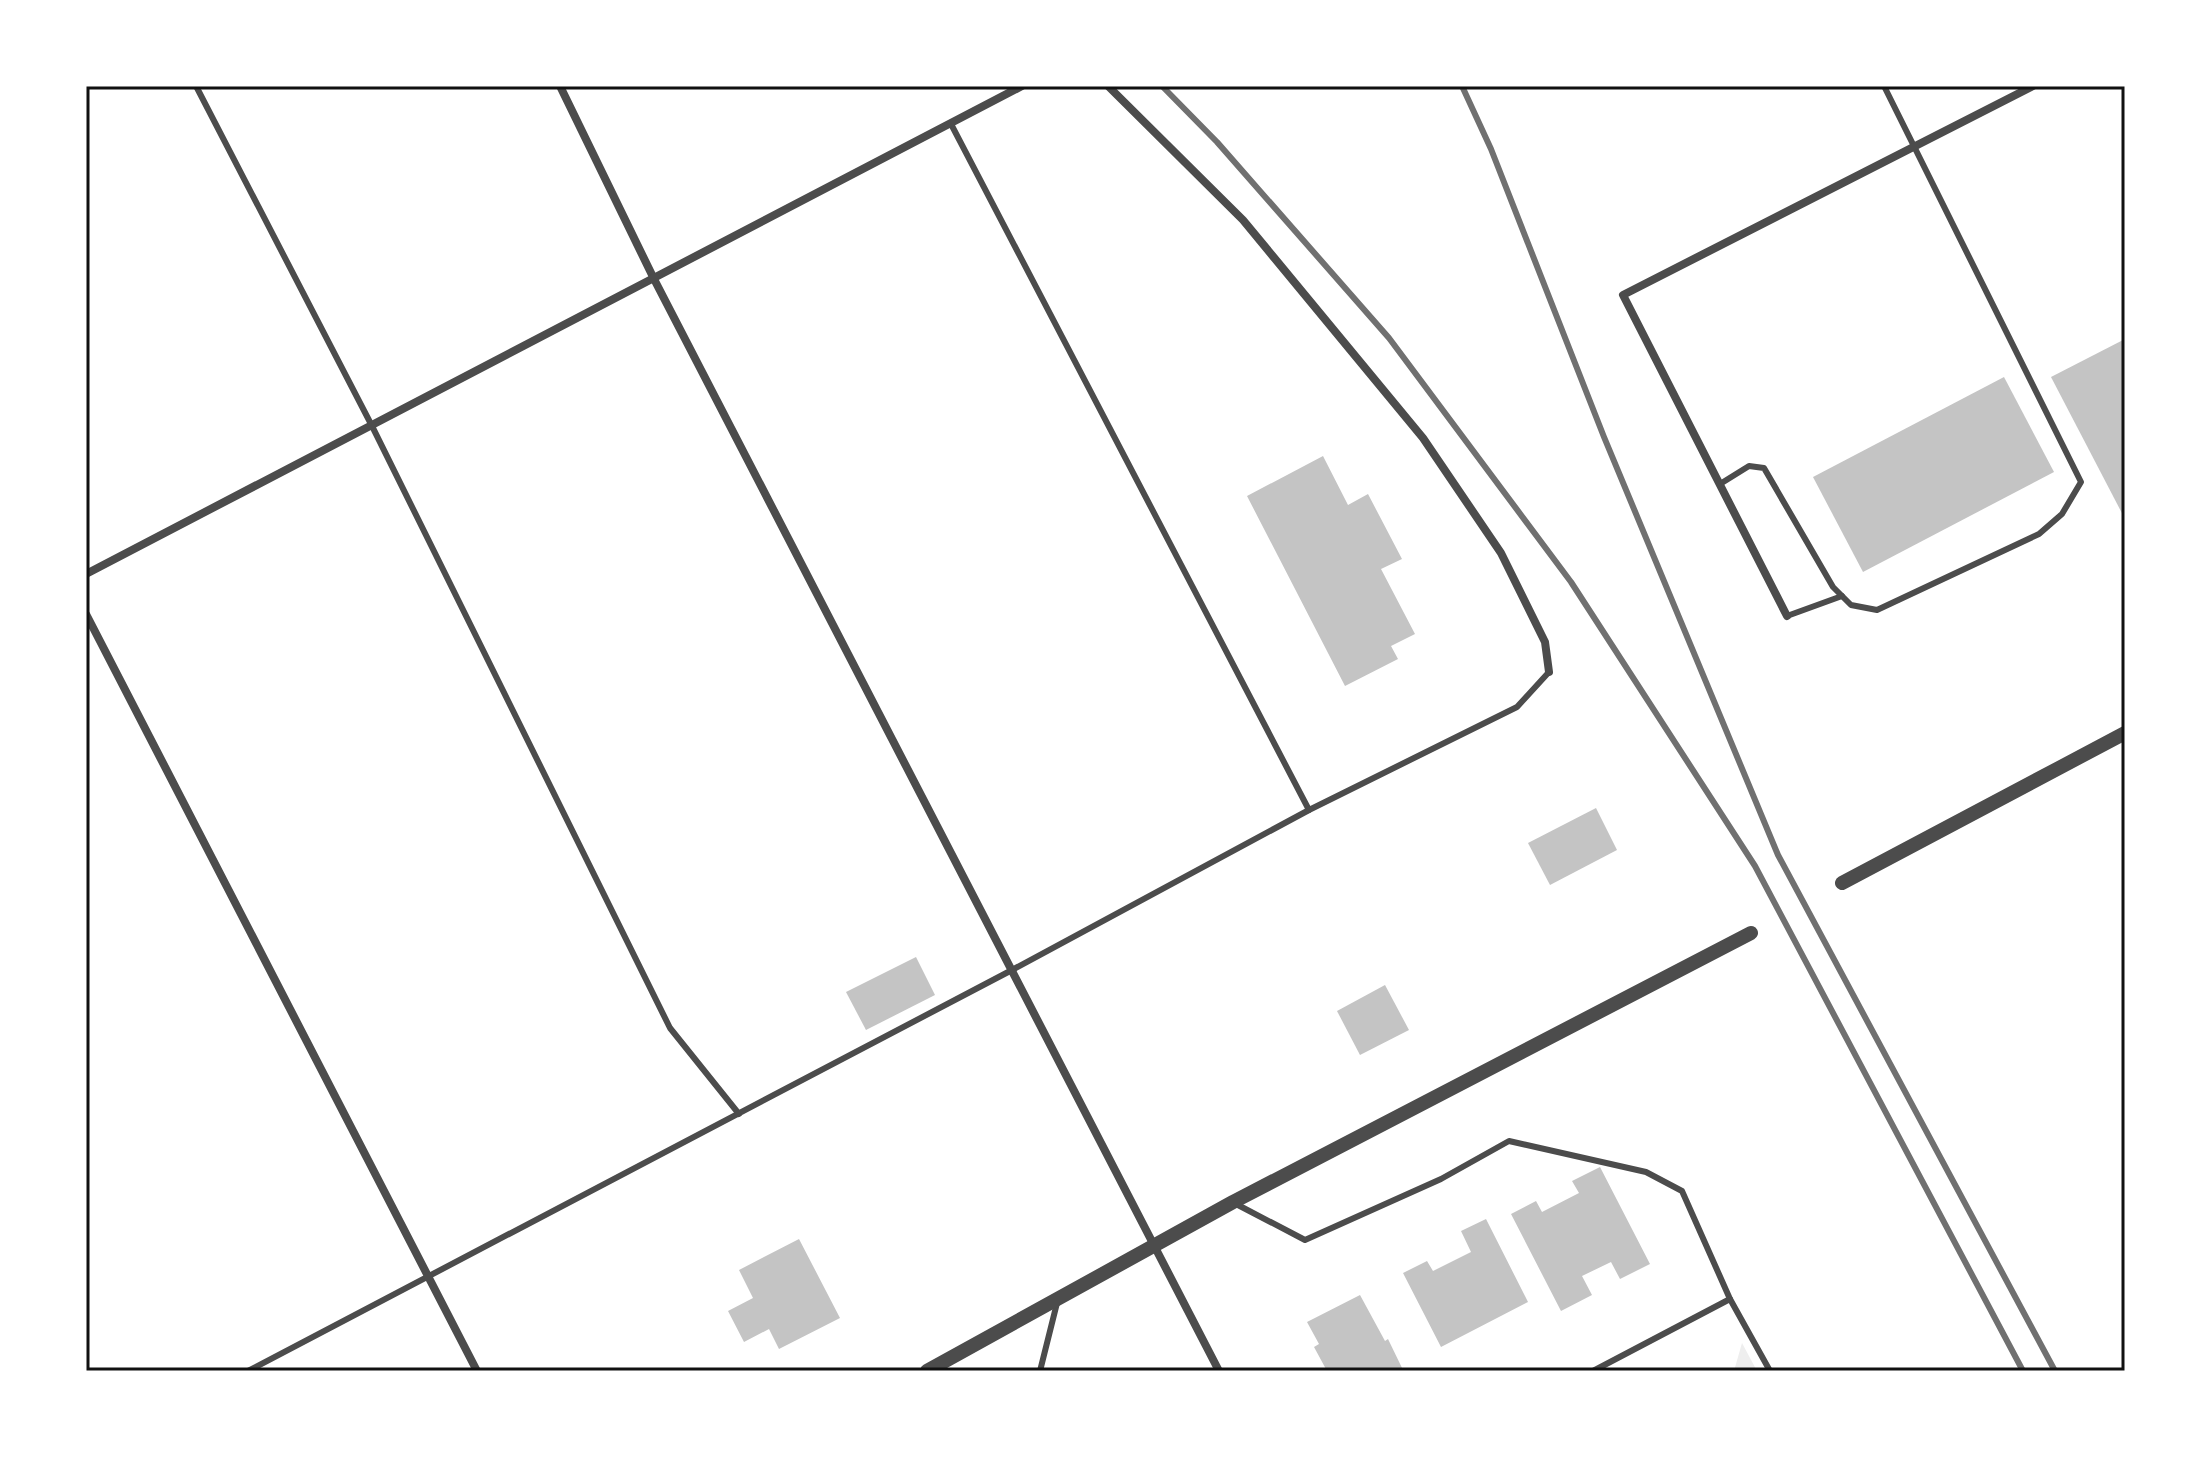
<svg xmlns="http://www.w3.org/2000/svg" width="2211" height="1457" viewBox="0 0 2211 1457" font-family="'Exo 2',sans-serif">
	<style>
		.green { fill: #eee }
		.building { fill: #c4c4c4 }
		.lines { fill: none; stroke-linecap: round; stroke-linejoin: round }
		.service { stroke: #4c4c4c; stroke-width: 6 }
		.minor { stroke: #4c4c4c; stroke-width: 8 }
		.tertiary { stroke: #4c4c4c; stroke-width: 14 }
		.rail { stroke: #707070; stroke-width: 6 }
		.neatline { fill: none; stroke: #111; stroke-width: 3 }
	</style>
	<rect width="100%" height="100%" fill="#fff"/>
	<path class="green" d="M1742,1343L1757,1371H1734Z"/>
	<g class="building">
		<path d="M2125,339V519L2051,377Z"/>
		<path d="M2004,377L2054,472L1863,572L1813,477Z"/>
		<path d="M1323,456L1348,505L1368,494L1402,559L1381,569L1415,634L1391,646L1398,659L1345,686L1247,496Z"/>
		<path d="M1596,808L1617,850L1550,885L1528,843Z"/>
		<path d="M916,957L935,995L866,1030L846,992Z"/>
		<path d="M1385,985L1409,1030L1360,1055L1337,1011Z"/>
		<path d="M1600,1167L1650,1264L1620,1279L1611,1262L1582,1276L1592,1295L1561,1311L1511,1214L1536,1201L1542,1212L1579,1193L1572,1181Z"/>
		<path d="M1486,1219L1528,1302L1441,1347L1403,1273L1427,1261L1433,1271L1471,1252L1461,1231Z"/>
		<path d="M799,1239L840,1318L779,1349L769,1329L744,1342L728,1311L753,1298L739,1270Z"/>
		<path d="M1360,1295L1385,1341L1388,1339L1403,1370L1401,1371H1327L1314,1347L1319,1344L1307,1322Z"/>
	</g>
	<g class="lines">
		<g class="service">
			<path d="M196,86L372,426L670,1028L739,1114"/>
			<path d="M951,124L1309,810"/>
			<path d="M1720,484L1749,466L1764,468L1833,587L1851,605L1877,610L2039,534L2062,514L2081,482L1884,86"/>
			<path d="M1787,616L1842,596"/>
			<path d="M1236,1204L1305,1240L1441,1179L1509,1141L1646,1172L1682,1191L1730,1299L1770,1371"/>
			<path d="M248,1371L1012,970L1309,810L1517,707L1549,672"/>
			<path d="M1040,1371L1057,1303"/>
			<path d="M1593,1371L1730,1299"/>
		</g>
		<g class="minor">
			<path d="M560,86L654,279L1219,1371"/>
			<path d="M1108,86L1243,220L1423,438L1501,553L1545,642L1549,672"/>
			<path d="M86,574L1022,86"/>
			<path d="M86,614L477,1371"/>
			<path d="M1787,616L1623,295L2033,86"/>
		</g>
		<g class="tertiary">
			<path d="M1842,883L2125,733"/>
			<path d="M927,1371L1233,1202L1751,933"/>
		</g>
		<g class="rail">
			<path d="M1162,86L1217,142L1389,338L1571,582L1755,866L2023,1371"/>
			<path d="M1462,86L1491,149L1604,437L1778,855L2055,1371"/>
		</g>
	</g>
	<rect width="2211" height="1457" fill="none" stroke="#ffffff" stroke-width="176"/>
	<rect x="88" y="88" width="2035" height="1281" class="neatline"/>
</svg>
